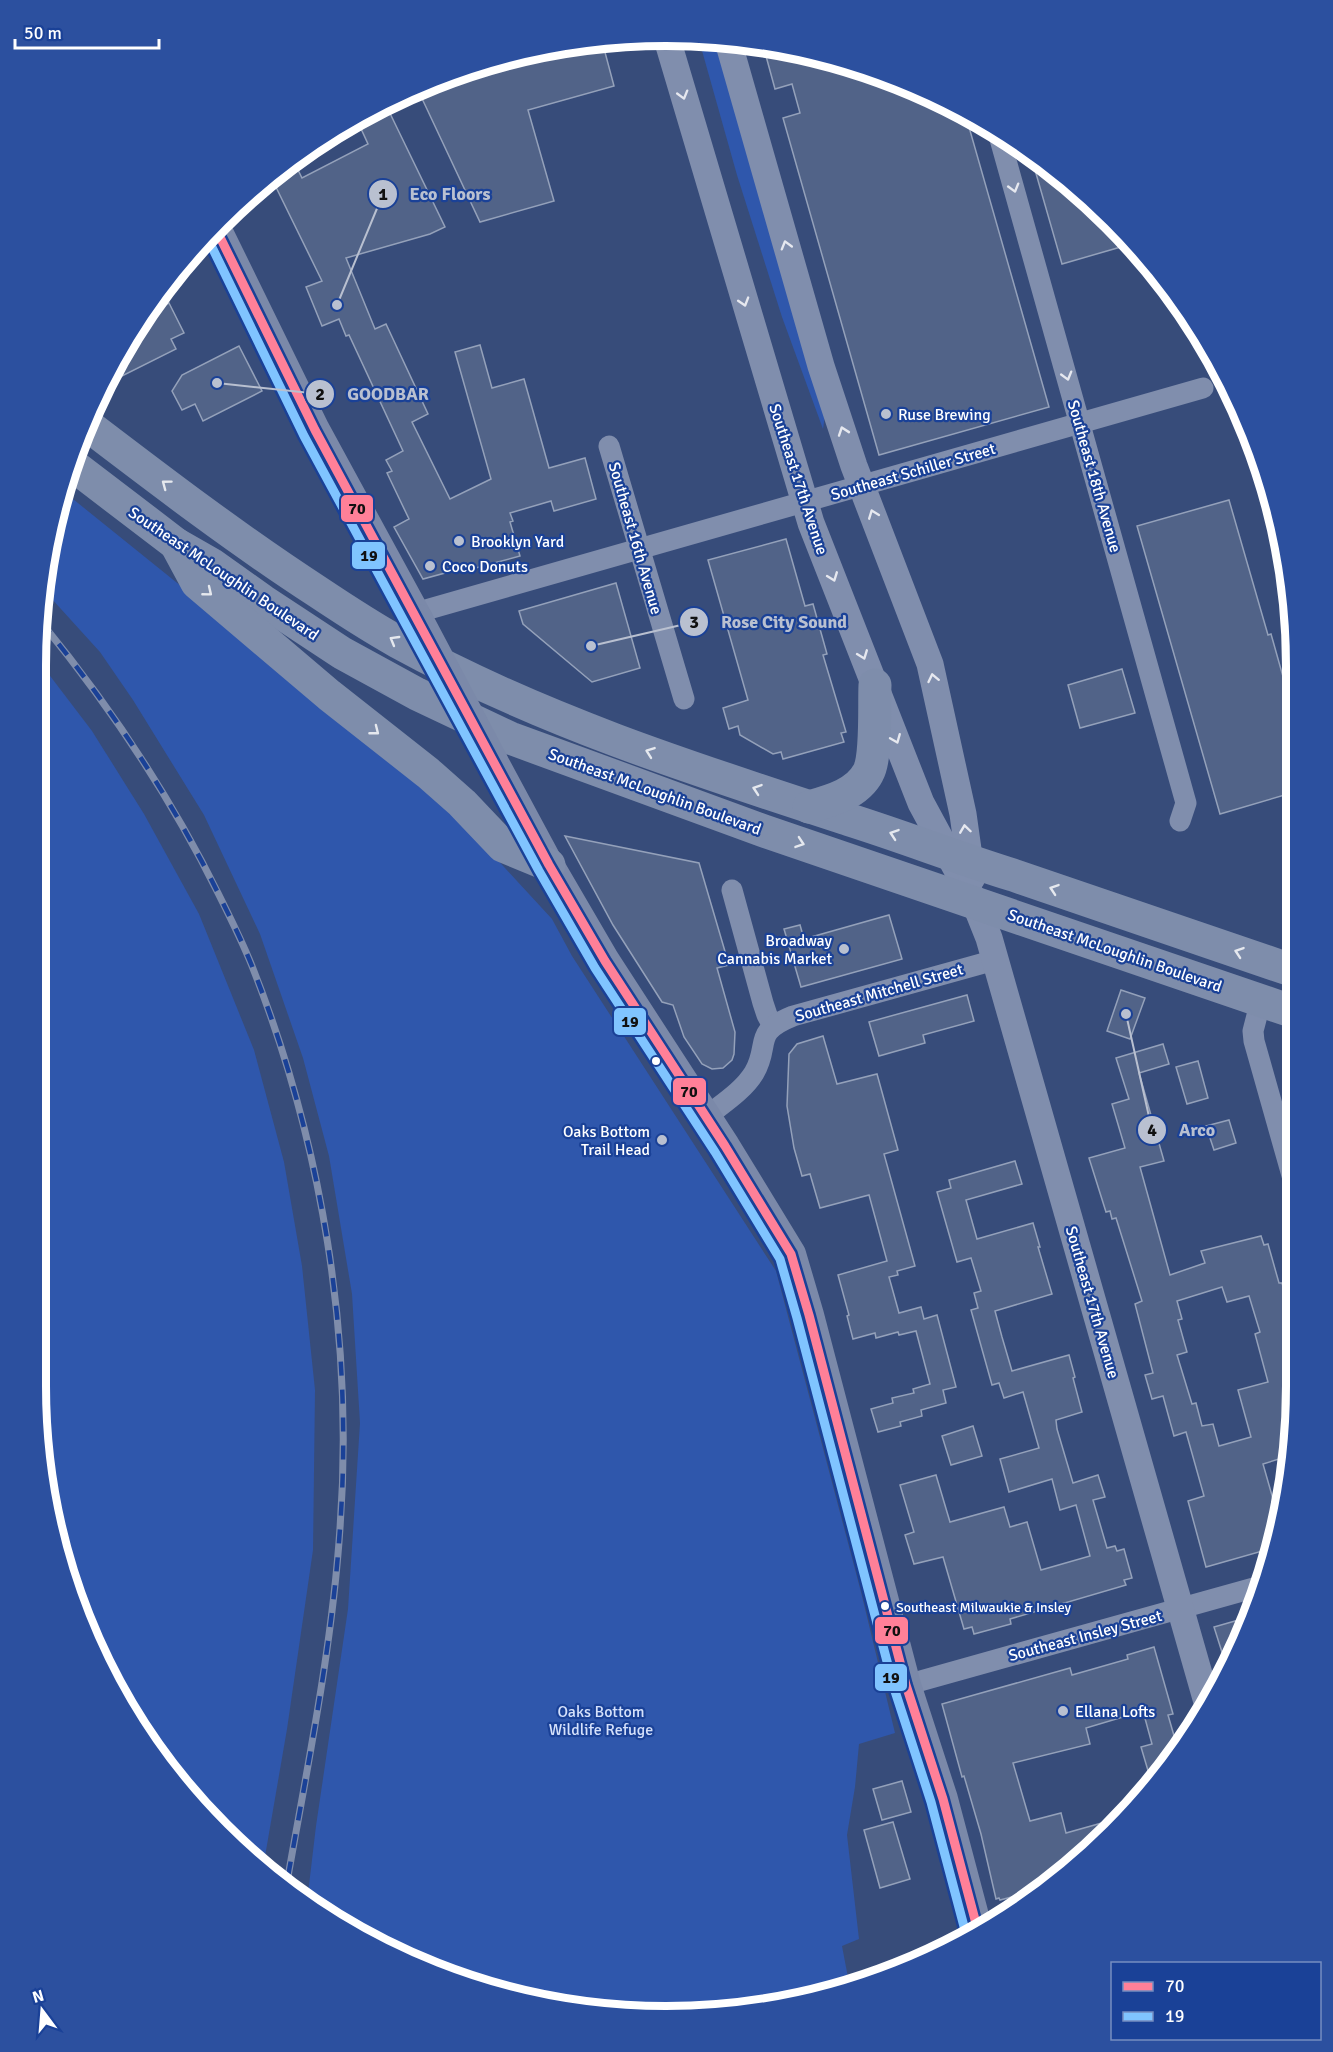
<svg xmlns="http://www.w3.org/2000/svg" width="1333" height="2052" viewBox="0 0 1333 2052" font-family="Signika,sans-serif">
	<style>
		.green { fill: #2f57ac }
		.building { fill: #516388; stroke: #94a1ba; stroke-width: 1.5; fill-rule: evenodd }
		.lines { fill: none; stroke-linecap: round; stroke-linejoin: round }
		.minor { stroke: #808ead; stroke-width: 21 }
		.tertiary { stroke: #808ead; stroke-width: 27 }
		.secondary { stroke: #7b89a9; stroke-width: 30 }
		.trunk { stroke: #7e8dab; stroke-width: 33 }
		.rail-casing { stroke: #7f8dab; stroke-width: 7 }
		.rail { stroke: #1a4197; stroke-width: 4.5; stroke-dasharray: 14; stroke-linecap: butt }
		.secondary-bridge { stroke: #7b89a9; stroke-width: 30 }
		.bus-1-casing { stroke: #1a4197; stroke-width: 14 }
		.bus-2-casing { stroke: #1a4197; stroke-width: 14 }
		.bus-1 { stroke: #ff8098; stroke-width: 9 }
		.bus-2 { stroke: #80c4ff; stroke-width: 9 }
		.oneway { stroke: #e6e8ef }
		.oneway2 { stroke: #e5e8ee }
		.poi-dot { fill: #b9c0d0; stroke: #1a4197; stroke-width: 2 }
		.bus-dot { fill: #fff; stroke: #1a4197; stroke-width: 2 }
		.labels { text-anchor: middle; stroke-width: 4.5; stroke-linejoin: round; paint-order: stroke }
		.bus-label { font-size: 14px; fill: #fff; stroke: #1a4197; text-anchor: start }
		.poi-label { font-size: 16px; fill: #fff; stroke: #1a4197; text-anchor: start }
		.street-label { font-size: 16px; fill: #fff; stroke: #1a4197 }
		.park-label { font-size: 16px; fill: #d5e1fb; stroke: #1a4197 }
		.rim { fill: none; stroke: #fff; stroke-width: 8 }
		.leader { fill: none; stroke: #b9c0d0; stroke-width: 2 }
		.callout-dot { fill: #b9c0d0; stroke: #1a4197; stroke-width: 2 }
		.mark-label { font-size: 18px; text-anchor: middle; font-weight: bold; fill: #111 }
		.callout-label { font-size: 18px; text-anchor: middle; font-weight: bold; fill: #b9c0d0; stroke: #1a4197; stroke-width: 4.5; stroke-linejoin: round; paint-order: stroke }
		.line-badge { stroke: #1a4197; stroke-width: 2 }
		.pale-badge-label { font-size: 16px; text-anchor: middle; font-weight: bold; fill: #111 }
	</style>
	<rect width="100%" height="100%" fill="#374c7a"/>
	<g class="green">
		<path d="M699,40L722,41L826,408L823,429L782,317L737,175Z"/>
		<path d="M63,491L407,768L494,856L552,919L572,956L776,1271L861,1592L895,1733L859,1744L855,1787L847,1835L859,1939L842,1946L850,1988L830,1994L748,2011L626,2015L464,1982L352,1932L307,1902L316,1826L348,1609L360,1423L352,1294L329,1156L303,1058L260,934L204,815L133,700L100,652L41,587Z"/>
		<path d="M41,664L92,731L144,814L199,914L254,1050L284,1162L302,1266L315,1390L313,1550L287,1729L263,1868L220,1831L142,1736L69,1588L41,1468Z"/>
	</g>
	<g class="building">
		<path d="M602,41L614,86L528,110L554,201L480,222L418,90L503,58Z"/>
		<path d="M763,45L869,69L965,113L1049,407L879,455L783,118L800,113L792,84L775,89Z"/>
		<path d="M385,103L445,227L430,234L346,258L375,329L386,324L428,414L412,422L450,499L491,479L455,352L480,345L492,388L524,379L549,468L585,458L596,499L554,511L551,501L510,513L513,521L510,522L520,556L468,570L467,567L423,579L394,527L409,519L387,473L392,471L386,460L403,451L349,335L346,336L339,319L322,326L306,287L322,281L271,177L293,160L302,178L368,144L357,120Z"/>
		<path d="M1031,156L1082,192L1131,244L1062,264Z"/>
		<path d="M169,303L184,333L171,339L176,349L120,377L115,367L152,311Z"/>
		<path d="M239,346L262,391L203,421L195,404L182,410L172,391L182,375Z"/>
		<path d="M1229,500L1268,635L1271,634L1295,719V792L1220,814L1137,526Z"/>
		<path d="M786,539L805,606L813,604L827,654L823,655L846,732L841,733L844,742L783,759L781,752L773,754L740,735L738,726L729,729L723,708L748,700L708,560Z"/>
		<path d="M616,583L640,668L592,682L523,624L519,611Z"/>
		<path d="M1122,669L1135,713L1080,728L1068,685Z"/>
		<path d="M565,836L699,863L729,965L717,968L735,1032L734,1054L732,1060L723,1068L712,1069L702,1064L684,1037L673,1005L662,1002L613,925Z"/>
		<path d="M889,915L902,959L801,987L784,929L800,925L804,939Z"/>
		<path d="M1121,990L1145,998L1130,1039L1107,1031Z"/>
		<path d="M967,995L974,1021L923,1035L925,1043L879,1056L869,1022Z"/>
		<path d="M823,1036L837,1084L877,1074L898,1150L884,1154L915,1266L897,1271L898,1275L889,1277L899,1313L921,1307L924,1319L937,1315L956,1387L943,1390L946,1403L921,1410L922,1416L900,1422L901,1426L878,1432L871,1409L893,1403L892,1398L914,1393L913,1389L930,1384L916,1331L899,1335L898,1332L876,1338L875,1333L853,1339L847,1316L849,1315L838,1275L887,1261L869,1195L820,1208L810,1174L802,1176L794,1148L787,1106L789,1054L797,1044Z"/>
		<path d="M1163,1044L1169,1064L1139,1073L1164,1161L1140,1167L1170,1275L1205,1263L1201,1251L1261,1236L1264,1245L1268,1244L1279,1283H1282L1292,1318V1455L1263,1464L1279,1520L1273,1548L1206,1567L1188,1501L1204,1496L1186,1432L1174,1436L1163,1396L1152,1399L1145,1375L1153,1373L1135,1304L1142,1301L1116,1218L1112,1219L1110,1211L1106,1212L1089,1158L1125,1148L1112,1104L1129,1099L1116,1058ZM1222,1287L1227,1302L1249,1296L1260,1332L1255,1334L1268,1382L1238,1390L1251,1437L1219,1446L1213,1424L1202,1426L1196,1403L1192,1404L1177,1355L1187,1352L1178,1320L1182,1319L1177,1301Z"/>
		<path d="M1198,1061L1208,1098L1187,1104L1176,1067Z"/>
		<path d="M1229,1120L1236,1143L1214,1150L1206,1126Z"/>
		<path d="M1015,1161L1022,1184L966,1200L977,1239L1033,1223L1040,1247H1038L1052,1294L995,1311L1002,1337L1012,1371L1069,1355L1075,1377L1073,1378L1082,1412L1056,1420L1057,1429L1073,1483L1098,1475L1105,1497L1093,1500L1107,1548L1115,1546L1117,1551L1124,1549L1132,1578L1124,1580L1126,1585L1010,1619L1011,1624L974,1634L972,1627L964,1629L943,1557L914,1564L905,1535L914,1532L900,1485L936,1475L950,1522L1004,1507L1010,1527L1027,1522L1041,1570L1090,1556L1076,1505L1060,1510L1052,1479L1009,1492L1000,1459L1039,1448L1023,1392L1004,1398L999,1383L992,1385L971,1310L978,1308L974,1293L981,1291L971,1258L957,1262L937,1192L951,1188L949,1180Z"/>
		<path d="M973,1426L982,1456L951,1465L942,1436Z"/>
		<path d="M1242,1619L1245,1632L1228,1671L1214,1627Z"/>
		<path d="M1154,1647L1173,1714L1168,1715L1177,1746L1152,1784L1141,1747L1152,1744L1143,1711L1086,1728L1090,1744L1013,1763L1030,1821L1061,1813L1066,1833L1123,1817L1041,1889L1000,1900L999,1898L996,1899L981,1834L964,1776L962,1777L942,1704L1070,1668L1072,1675L1128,1659L1127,1655Z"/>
		<path d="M902,1781L911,1812L882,1820L873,1789Z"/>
		<path d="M893,1822L910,1879L880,1888L864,1830Z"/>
	</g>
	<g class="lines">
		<g class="minor">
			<path d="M998,132L1186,803L1180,821"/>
			<path d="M196,248L220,236"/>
			<path d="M609,446L684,699"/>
			<path d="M415,613L1203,388"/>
			<path d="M732,890L763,1003L767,1015L773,1026"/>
			<path d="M1261,1000L1253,1031L1254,1041L1293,1179"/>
			<path d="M706,1117C722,1104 743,1091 754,1073C771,1044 751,1033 793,1016L995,960"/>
			<path d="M906,1685L1264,1585"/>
		</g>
		<g class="tertiary">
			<path d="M667,39L811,523L921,803L975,903L989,938L1207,1702"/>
			<path d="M728,41L821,366L854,466L930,664L963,814L972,878"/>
		</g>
		<g class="secondary">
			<path d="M216,228L315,430L418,619"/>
			<path d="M493,761L549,865L605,961L725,1146L791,1254L809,1315L906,1685L943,1799L978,1931"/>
		</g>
		<g class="trunk">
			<path d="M86,424C162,482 238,540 318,592C345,610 371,627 398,642C540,720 696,770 850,820C904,837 958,858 1013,875L1294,971"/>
			<path d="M70,463L176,544L211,564L263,601L342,653L417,694L510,738L764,831L1294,1012"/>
			<path d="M176,544L197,583L329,695L428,773L462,803L503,846L549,865"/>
			<path d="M809,807C830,801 857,794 868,773C877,757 874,705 875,685"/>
		</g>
		<g class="rail-casing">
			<path id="rail" d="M41,622C110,706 170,796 218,893C230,917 242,941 252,966C322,1143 354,1338 340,1528C332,1649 307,1768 286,1888"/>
		</g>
		<use href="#rail" class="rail"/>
		<path class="secondary-bridge" d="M418,619L493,761"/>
		<g class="bus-1-casing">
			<path id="bus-1" d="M216,229L315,430L549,865L605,961L725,1146L791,1254L809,1315L906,1685L943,1799L978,1931"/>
		</g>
		<g class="bus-2-casing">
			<path id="bus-2" d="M207,237L304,436L539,871L595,968L715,1152L780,1259L797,1318L894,1688L931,1802L966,1934"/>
		</g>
		<use href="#bus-1" class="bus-1"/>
		<use href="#bus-2" class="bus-2"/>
	</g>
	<defs><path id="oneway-chevron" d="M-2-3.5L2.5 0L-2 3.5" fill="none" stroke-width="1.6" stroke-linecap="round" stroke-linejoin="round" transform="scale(1.5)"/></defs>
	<g class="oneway">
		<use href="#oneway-chevron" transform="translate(683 95) rotate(74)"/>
		<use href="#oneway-chevron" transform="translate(1014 188) rotate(74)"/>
		<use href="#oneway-chevron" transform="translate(786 245) rotate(-106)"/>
		<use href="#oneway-chevron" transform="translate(744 302) rotate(73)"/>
		<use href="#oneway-chevron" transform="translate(1067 376) rotate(74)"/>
		<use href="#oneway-chevron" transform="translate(843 431) rotate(-109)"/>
		<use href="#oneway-chevron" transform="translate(873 514) rotate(-111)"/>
		<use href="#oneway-chevron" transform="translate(833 577) rotate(69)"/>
		<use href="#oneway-chevron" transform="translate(863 655) rotate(69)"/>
		<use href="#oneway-chevron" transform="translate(933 678) rotate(-102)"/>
		<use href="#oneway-chevron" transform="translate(896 739) rotate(68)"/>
		<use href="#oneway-chevron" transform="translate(965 829) rotate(-98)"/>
	</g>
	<g class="oneway2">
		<use href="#oneway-chevron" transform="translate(166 484) rotate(-143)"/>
		<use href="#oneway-chevron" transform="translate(208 592) rotate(39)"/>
		<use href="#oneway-chevron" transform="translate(394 640) rotate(-150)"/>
		<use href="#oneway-chevron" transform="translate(375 731) rotate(38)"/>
		<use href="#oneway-chevron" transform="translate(650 752) rotate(-160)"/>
		<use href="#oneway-chevron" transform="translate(757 789) rotate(-161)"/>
		<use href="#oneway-chevron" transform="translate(894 834) rotate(-161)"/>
		<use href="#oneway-chevron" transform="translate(800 843) rotate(19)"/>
		<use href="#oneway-chevron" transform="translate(1054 889) rotate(-161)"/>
		<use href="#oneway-chevron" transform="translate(1239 952) rotate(-161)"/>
	</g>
	<g class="poi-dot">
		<circle cx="886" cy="414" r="6"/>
		<circle cx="459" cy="541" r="6"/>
		<circle cx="430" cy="566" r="6"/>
		<circle cx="844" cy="949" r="6"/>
		<circle cx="662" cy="1140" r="6"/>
		<circle cx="1063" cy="1711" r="6"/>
	</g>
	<g class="bus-dot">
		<circle cx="656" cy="1061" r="5"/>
		<circle cx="885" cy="1606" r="5"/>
	</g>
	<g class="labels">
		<g class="bus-label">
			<text x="896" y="1612">Southeast Milwaukie &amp; Insley</text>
		</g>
		<g class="poi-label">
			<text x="898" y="420">Ruse Brewing</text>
			<text x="471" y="547">Brooklyn Yard</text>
			<text x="442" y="572">Coco Donuts</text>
			<text x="832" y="946" text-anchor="end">Broadway<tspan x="832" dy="18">Cannabis Market</tspan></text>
			<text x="650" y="1137" text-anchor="end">Oaks Bottom<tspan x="650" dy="18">Trail Head</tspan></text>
			<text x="1075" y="1717">Ellana Lofts</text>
		</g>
		<g class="street-label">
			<text transform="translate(913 471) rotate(-16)" y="6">Southeast Schiller Street</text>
			<text transform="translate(1095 476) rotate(74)" y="6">Southeast 18th Avenue</text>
			<text transform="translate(799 479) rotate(72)" y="6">Southeast 17th Avenue</text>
			<text transform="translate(636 538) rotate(74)" y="6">Southeast 16th Avenue</text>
			<text transform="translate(224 573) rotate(34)" y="6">Southeast McLoughlin Boulevard</text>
			<text transform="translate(655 791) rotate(20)" y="6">Southeast McLoughlin Boulevard</text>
			<text transform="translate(1115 950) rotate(19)" y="6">Southeast McLoughlin Boulevard</text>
			<text transform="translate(879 992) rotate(-16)" y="6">Southeast Mitchell Street</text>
			<text transform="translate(1093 1302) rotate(74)" y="6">Southeast 17th Avenue</text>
			<text transform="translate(1085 1635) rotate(-15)" y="6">Southeast Insley Street</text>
		</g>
		<g class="park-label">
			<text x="601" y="1717">Oaks Bottom<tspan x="601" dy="18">Wildlife Refuge</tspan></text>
		</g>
	</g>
	<path d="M0 0H1333V2052H0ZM666 46H666A620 620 0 0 1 1286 666V1386A620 620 0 0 1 666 2006H666A620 620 0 0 1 46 1386V666A620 620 0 0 1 666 46Z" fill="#2c509f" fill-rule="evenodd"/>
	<path class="rim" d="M666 46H666A620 620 0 0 1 1286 666V1386A620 620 0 0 1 666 2006H666A620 620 0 0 1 46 1386V666A620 620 0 0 1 666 46Z"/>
	<path class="leader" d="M337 305L383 194M217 383L320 394M591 646L694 622M1126 1014L1152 1130"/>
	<g class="callout-dot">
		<circle cx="337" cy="305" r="6"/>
		<circle cx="217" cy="383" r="6"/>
		<circle cx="591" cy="646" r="6"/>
		<circle cx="1126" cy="1014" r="6"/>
		<circle cx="383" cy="194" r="15"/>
		<circle cx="320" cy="394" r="15"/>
		<circle cx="694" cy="622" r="15"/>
		<circle cx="1152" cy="1130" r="15"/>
	</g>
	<g class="mark-label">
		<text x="383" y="200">1</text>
		<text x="320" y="400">2</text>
		<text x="694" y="628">3</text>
		<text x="1152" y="1136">4</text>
	</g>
	<g class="callout-label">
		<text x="450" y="200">Eco Floors</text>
		<text x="388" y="400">GOODBAR</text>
		<text x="784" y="628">Rose City Sound</text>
		<text x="1197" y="1136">Arco</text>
	</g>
	<g class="line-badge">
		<rect x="340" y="494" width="34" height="29" rx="6" fill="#ff8098"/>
		<rect x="351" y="541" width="35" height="29" rx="6" fill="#80c4ff"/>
		<rect x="613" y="1007" width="34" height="29" rx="6" fill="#80c4ff"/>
		<rect x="672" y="1077" width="35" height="29" rx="6" fill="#ff8098"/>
		<rect x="874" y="1616" width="35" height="29" rx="6" fill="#ff8098"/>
		<rect x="874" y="1663" width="34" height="29" rx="6" fill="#80c4ff"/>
	</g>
	<g class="pale-badge-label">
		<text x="357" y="514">70</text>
		<text x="369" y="561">19</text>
		<text x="630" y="1027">19</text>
		<text x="689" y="1097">70</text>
		<text x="892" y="1636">70</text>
		<text x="891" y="1683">19</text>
	</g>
	<rect x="1111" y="1962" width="210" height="78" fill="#1a4197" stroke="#768dc1" stroke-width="1.5"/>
	<rect x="1123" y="1982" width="30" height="9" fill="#ff8098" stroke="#768dc1" stroke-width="1.5"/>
	<text x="1165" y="1992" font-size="18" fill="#ffffff">70</text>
	<rect x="1123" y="2012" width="30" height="9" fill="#80c4ff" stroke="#768dc1" stroke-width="1.5"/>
	<text x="1165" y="2022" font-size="18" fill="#ffffff">19</text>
	<g transform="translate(42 2010) rotate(344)" stroke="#1a4197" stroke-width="4.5" paint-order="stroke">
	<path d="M0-4.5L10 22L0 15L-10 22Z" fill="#ffffff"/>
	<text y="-9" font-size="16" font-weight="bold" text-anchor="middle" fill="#ffffff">N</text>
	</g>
	<path d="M15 39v9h144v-9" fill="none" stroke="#ffffff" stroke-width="3"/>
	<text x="24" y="39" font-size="18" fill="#ffffff" stroke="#1a4197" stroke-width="4.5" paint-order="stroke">50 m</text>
</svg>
